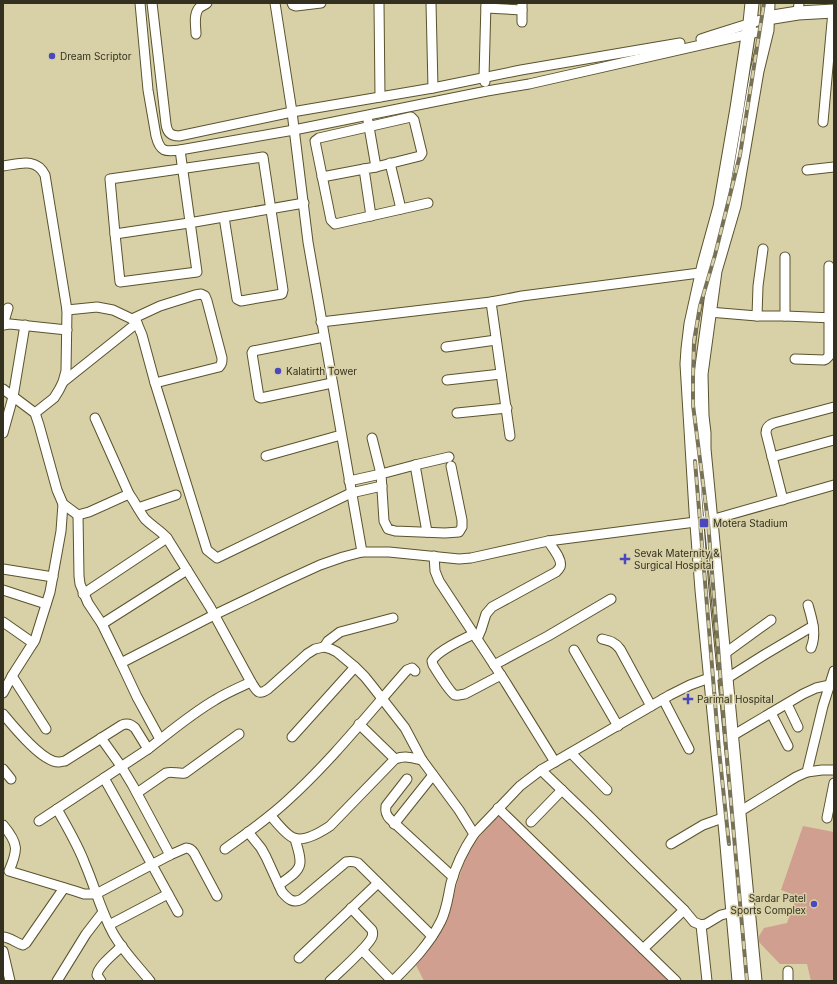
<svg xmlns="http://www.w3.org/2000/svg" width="837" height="984" viewBox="0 0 837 984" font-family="Inter,sans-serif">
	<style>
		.green { fill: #d09f8f }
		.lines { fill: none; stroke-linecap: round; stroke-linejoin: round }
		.street-casing { stroke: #5a532d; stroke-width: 11 }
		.secondary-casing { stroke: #5a532d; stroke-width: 15 }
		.street { stroke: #fff; stroke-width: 9 }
		.secondary { stroke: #fff; stroke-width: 13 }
		.rail-casing { stroke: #777257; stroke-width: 4 }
		.rail { stroke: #d8d0a6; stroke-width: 2.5; stroke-dasharray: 8; stroke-linecap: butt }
		.poi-dot { fill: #4b48be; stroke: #d8d0a6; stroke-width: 1.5 }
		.labels { text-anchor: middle; stroke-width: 3; stroke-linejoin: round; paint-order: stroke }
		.poi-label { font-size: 10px; fill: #33301f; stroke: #d8d0a6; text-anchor: start }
	</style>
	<rect width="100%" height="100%" fill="#d8d0a6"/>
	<g class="green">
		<path d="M501,813L680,981H424L416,965L444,925L463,865L471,846Z"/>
		<path d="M803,826L834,832V981H811L807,964H780L759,942V936L764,928L787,923L797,896L781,890Z"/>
	</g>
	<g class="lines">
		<g class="street-casing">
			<g id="street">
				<path d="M140,3L148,90L156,136C160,152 165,152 180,150L294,130L487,91L529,84L767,30"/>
				<path d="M152,3L166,124C167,132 170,136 179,136L292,112L433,88L521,70L680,43"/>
				<path d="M275,3L292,112L308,242L362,552H389L459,559L471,558L548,541L711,520L834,485"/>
				<path d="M292,3L293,5L296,6L321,3"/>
				<path d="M379,3L380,97"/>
				<path d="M431,3L433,88"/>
				<path d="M486,8L522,10"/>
				<path d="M798,13L799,3"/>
				<path d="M522,22V3"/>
				<path d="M196,34C196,26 193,15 199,8C201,6 205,5 207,3"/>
				<path d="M701,39L710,36L767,18"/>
				<path d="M485,82L484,77L486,3"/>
				<path d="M368,121L376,167L364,169L371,216"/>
				<path d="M823,122L833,11"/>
				<path d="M180,150L197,272L120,282L115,234L189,223L304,203"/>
				<path d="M390,163L401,209"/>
				<path d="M3,166C19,164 36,157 45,175L67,310L66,371L63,382L59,390L54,398L35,413"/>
				<path d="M376,167L420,156L422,153L414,120L411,117L319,138L315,141L331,220L335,224L428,203"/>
				<path d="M807,170L834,167"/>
				<path d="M322,177L364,169"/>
				<path d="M115,234L110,179L263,157L283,290L282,294L241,301L237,299L224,217"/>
				<path d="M491,302L510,436"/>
				<path d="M67,310L97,307L113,310L132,319L137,323L142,335L155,383L207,550L217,558L351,493L382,486"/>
				<path d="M709,312L757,316H785L834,318"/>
				<path d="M757,316L758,286L763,249"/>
				<path d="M785,316V257"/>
				<path d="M132,319L160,306L195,295L201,294L205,296L207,301L222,358C222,362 222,364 219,367L155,383"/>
				<path d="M321,322L491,302L522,296L707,272"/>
				<path d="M3,325L10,324L67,330"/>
				<path d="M3,325L8,308"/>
				<path d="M324,337L253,351L252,353L259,397L261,398L332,383"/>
				<path d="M446,347L496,340"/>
				<path d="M795,359L824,360L826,359L829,356V266"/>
				<path d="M447,380L501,374"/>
				<path d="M63,382L137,323"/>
				<path d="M3,389L35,413L39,425L57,490L63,504L78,515L89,512L129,494C135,502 139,511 145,519C152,526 161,531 167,538L210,607L251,682C257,691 258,696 268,689L307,654L315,649L324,647L331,649L337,652L355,667L365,677L373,687L405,728L422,760L459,810L474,834C464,849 456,865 451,883C448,896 447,909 441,921C429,945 411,963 393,981"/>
				<path d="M457,413L507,408"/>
				<path d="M95,418L129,494"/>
				<path d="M3,433L13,397L25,325"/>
				<path d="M266,456L341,435"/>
				<path d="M449,457L415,465L381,474L384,521L388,529L395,531L445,533L459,532L462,527V520L451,466"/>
				<path d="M772,457L834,440"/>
				<path d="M415,465L427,532"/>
				<path d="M349,481L381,474L372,438"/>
				<path d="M783,500L766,433C766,427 769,425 774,423L834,407"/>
				<path d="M138,508L176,495"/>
				<path d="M78,515L79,576L80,584L88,603L102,624L121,663L214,615L285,581L320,565L343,557L362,552"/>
				<path d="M434,556L435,571L439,581L506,683L555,762"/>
				<path d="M3,569L53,577"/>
				<path d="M3,590L46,604"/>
				<path d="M83,594L167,538"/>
				<path d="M808,605C812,619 817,634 811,648"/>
				<path d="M3,622L33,643"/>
				<path d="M102,624L187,570"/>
				<path d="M474,634C463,639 437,651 432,661L433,665C437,671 450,693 455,695C458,696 462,694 465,694L501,675"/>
				<path d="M477,639L481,630L486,614L492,607L556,572C557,571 559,569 560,567C563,560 552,547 548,541"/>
				<path d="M602,639C610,641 615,642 620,649L651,706"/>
				<path d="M324,647L328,641L340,632L393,618"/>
				<path d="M574,650L618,726"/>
				<path d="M724,654L771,620"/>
				<path d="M121,663L137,697L160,739"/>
				<path d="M494,665L548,636L611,599"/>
				<path d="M12,676L46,729"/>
				<path d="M726,679L764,655L813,626"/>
				<path d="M3,693L12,676L35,640L50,592L61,531L63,504"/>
				<path d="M663,699L689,749"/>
				<path d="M787,704L798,727"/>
				<path d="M771,713L788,746"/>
				<path d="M3,714C13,726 43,763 59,762C61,762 63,761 65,761L122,725C127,723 131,724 135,728L148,749C170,732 191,714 215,700C226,693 238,688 251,682"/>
				<path d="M359,724L395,759"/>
				<path d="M732,736L803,694L816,688L830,685"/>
				<path d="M292,737L355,667"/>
				<path d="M101,738L121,766L133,786L170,855"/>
				<path d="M571,753L607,790"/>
				<path d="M3,769L11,779"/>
				<path d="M541,770L590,817L635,862L684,910L694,922L701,925L706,924L721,915L733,912L748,909"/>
				<path d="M807,772L822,770H834"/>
				<path d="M104,778C129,822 153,867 178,912"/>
				<path d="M407,779L386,806C385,812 386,815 390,819L453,877"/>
				<path d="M137,793L166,773C172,771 178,774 185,773L239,734"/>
				<path d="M498,808L676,981"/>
				<path d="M57,809C67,827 78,845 85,864C95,887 101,912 114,935C124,952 138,966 150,981"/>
				<path d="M271,816C276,822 287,836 294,838C305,842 321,832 330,826L395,759C406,755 411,758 422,760"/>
				<path d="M827,818L834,783"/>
				<path d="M39,821L148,749"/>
				<path d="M531,822L562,790"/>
				<path d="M394,824L433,775"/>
				<path d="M3,825C19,844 18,850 9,871L75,891L84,894H96L170,855L186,848C190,848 192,850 194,853L217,896"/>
				<path d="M248,832L261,848L266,857L282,892C288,899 293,904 302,899L346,862C351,861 353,861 358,863L432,936"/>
				<path d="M474,834L520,786L541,770L670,695L690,685L726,672"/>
				<path d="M671,844L703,825L739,812L796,777L807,772L823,706L834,671"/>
				<path d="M225,849C247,833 269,818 288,800C331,761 369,713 407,670L412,668L415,671"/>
				<path d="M279,885C286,879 301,872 300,861C300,854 297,846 295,839"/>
				<path d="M109,925L168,894"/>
				<path d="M701,925L707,981"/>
				<path d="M3,937C10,937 16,943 23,945L26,943L64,888"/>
				<path d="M643,949L684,910"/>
				<path d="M362,950L392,981"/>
				<path d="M3,951L10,981"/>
				<path d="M299,958L378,883"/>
				<path d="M788,971V981"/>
				<path d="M57,981L86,934L103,912"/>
				<path d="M101,981L97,975C98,966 115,953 122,946"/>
				<path d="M330,981C339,972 368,947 372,937C373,933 373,934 372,930L351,908"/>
			</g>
		</g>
		<g class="secondary-casing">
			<g id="secondary">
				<path d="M767,18L798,13L834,11"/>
				<path d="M739,981L726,834L702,590L696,511L687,364L688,349L691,324L704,265L720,207L737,108L750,23L752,3"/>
				<path d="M755,981L704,449V433L702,416L701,374L715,271L734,206L757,71L767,30L768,3"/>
			</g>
		</g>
		<use href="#street" class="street"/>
		<use href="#secondary" class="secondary"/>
		<g class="rail-casing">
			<g id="rail">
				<path d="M695,461L719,750L729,844"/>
				<path d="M747,981L726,747L708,522L693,405V377L694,341L700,306L715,255L740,155L764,3"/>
			</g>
		</g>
		<use href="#rail" class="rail"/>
	</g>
	<g class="poi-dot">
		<circle cx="52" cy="56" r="4"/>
		<circle cx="278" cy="371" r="4"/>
		<rect x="699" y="518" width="10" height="10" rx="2"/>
		<path d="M623 553h4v4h4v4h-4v4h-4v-4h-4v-4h4z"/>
		<path d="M686 693h4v4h4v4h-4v4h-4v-4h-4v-4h4z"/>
		<circle cx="814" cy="904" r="4"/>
	</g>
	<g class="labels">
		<g class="poi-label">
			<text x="60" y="60">Dream Scriptor</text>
			<text x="286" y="375">Kalatirth Tower</text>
			<text x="713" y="527">Motera Stadium</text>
			<text x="634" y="557">Sevak Maternity &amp;<tspan x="634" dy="12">Surgical Hospital</tspan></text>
			<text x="697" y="703">Parimal Hospital</text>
			<text x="806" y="902" text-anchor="end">Sardar Patel<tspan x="806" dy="12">Sports Complex</tspan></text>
		</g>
	</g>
	<rect width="837" height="984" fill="none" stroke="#33301f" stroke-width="8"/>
</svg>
